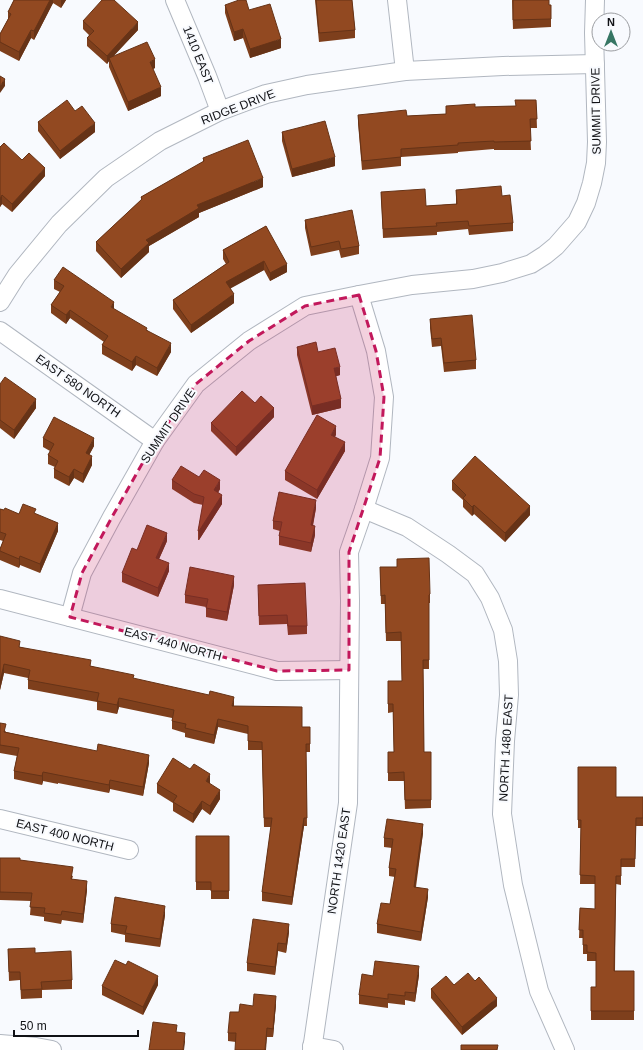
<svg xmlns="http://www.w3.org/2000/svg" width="643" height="1050" viewBox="0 0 643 1050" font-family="Helvetica,sans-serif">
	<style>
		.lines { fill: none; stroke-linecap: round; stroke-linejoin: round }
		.minor-casing { stroke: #b1b7c0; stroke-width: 20 }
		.minor { stroke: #fff; stroke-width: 18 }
		.wall { fill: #7e3f1c }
		.shaded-wall { fill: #663317 }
		.building { fill: #924921; stroke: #663317 }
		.marked { fill: #c2185b; fill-opacity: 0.2; stroke: #c2185b; stroke-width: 3; stroke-dasharray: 8 5; stroke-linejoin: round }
		.labels { text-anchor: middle; stroke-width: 4; stroke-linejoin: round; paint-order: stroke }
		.street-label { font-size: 12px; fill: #101115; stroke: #f8fafe }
	</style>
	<rect width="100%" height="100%" fill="#f8fafe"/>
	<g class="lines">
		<g class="minor-casing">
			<g id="minor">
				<path d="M175,0L207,76L220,111"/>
				<path d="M397,0L405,71"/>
				<path d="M0,302L17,275L59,224L106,178L160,141L220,111L266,94L307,85L405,71L503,66L595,64"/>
				<path d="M0,331L155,441"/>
				<path d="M364,509L407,527L448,554L475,574L490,598L503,630L508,661L509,695L505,741L502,814L513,885L539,991L565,1050"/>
				<path d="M0,599L277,671L349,670"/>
				<path d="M70,617L82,573L112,517L155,441L196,384L249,341L305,306L359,295L412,285L473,279L502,273L531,264L545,255L556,246L577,222L586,203L592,183L596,163L597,142L594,33L595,0"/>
				<path d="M0,819L129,850"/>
				<path d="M0,1044L36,1047L52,1050"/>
				<path d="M312,1046L334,1050"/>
				<path d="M312,1050L348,803L350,601L349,552L364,509L380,458L384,397L376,351L359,295"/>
			</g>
		</g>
		<use href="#minor" class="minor"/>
	</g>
	<g class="wall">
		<path d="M14,0H66L61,8L53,3L34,40L31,38L19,61L0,51V34L8,19V12Z"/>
		<path d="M315,0H352L355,30V38L319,42Z"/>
		<path d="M512,0L551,5V27L513,29Z"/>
		<path d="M225,5L249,10L281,48L250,58L243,38L234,41L225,13Z"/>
		<path d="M83,21L138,30L113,56L155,68L153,69L161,96L128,111L109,67V61L107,64L87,46V38L89,35L83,29Z"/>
		<path d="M536,100L537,128H530L531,150H494V149L458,152V153L401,157V166L362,170L358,123V115L407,116L446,114V106L475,107L515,106Z"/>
		<path d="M75,111L95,132L60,159L38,131V122Z"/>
		<path d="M282,132L335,166L292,177L282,141Z"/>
		<path d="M0,147L22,160L45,176L12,212L2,204L0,207Z"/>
		<path d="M203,158L263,187L199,213V217L149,246V252L121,278L96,251V242L141,200V197L203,162Z"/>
		<path d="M456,190L502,196L513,223V231L469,235L468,229L437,232V235L383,238L381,192L426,206L456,204Z"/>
		<path d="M305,220L359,246V254L341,258L339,250L311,256L305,228Z"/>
		<path d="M266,226L287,272L270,281L264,270L230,288L234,303L191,333L173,309V300L226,264L223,259V250Z"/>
		<path d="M54,280L114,309L147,330L171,352L157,376L136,365L132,371L102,354V345L104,342L70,318L66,324L51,313V305L60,292L54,289Z"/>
		<path d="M430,319L476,360V369L444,372L441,346L432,347L430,328Z"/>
		<path d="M297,347L318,352L340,375L336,376L341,408L312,415L297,355Z"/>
		<path d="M0,384L36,408L14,439L0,428Z"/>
		<path d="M255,403L274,417L236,456L211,431V423Z"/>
		<path d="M336,435L335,437L345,451L317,499L285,480V471Z"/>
		<path d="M43,438L94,446L89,455L92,465L83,483L74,478L69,486L54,478V469L55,467L48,464V455L50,451L43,447Z"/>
		<path d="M199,477L220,489L218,493L222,504L199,540H198V531L203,505L194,503L172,489V480Z"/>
		<path d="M452,481L530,515L505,542L474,514L472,516L463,507V500L452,490Z"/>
		<path d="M316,508L313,526L315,535L311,552L279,545V536L280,531L273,529V521Z"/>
		<path d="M0,509L4,510L19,514H36L58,531L40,573L20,565L19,568L0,560V549L3,541L0,540Z"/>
		<path d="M167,541L159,559L169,571L158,597L122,582V573L137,550Z"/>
		<path d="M380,567L430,594V603H429V669H423L424,752H431V808L405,809L404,781H388V752H394L393,712L388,713V681H402L401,641H386L385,604H381Z"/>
		<path d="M234,585L227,621L206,617V607L185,603V595Z"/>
		<path d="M258,593L307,626V634L288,635L287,624L259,625Z"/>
		<path d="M0,636L20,647L91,666L134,679L234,705V706L302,727H310V752H306L307,826H304L292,905L262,901V892L271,827H264L262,750H248V734L218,727L214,744L185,737V733L172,729V718L119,707L117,714L97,710V702L28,689V678L4,673L0,690Z"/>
		<path d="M0,723L6,732L149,763L143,796L110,789L109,793L58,783V784L43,781L42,785L14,779V771L17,756L0,753Z"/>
		<path d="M578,767L616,797H643V826H636L635,867H621V885L616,884L615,971H634V1020H591V987H596V961H587V954H583V938H579L580,908L595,909V884H580L581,828H578Z"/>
		<path d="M210,783L209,784L220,799L210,815L202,809L193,823L173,811V803L157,793V784Z"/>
		<path d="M423,833L416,887L428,897L421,941L377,933V924L390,904L395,877L389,876V868L392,848L384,847V838Z"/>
		<path d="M196,836H229V899H211V890H196Z"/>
		<path d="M0,858L20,860L73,876L72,879L87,890L83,923L62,920L61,924L44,921V917L30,915L31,901L0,900Z"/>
		<path d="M165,915L160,947L125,942V935L111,932V924Z"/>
		<path d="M289,932L286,953L278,951L275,975L247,971V963Z"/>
		<path d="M8,949L35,953L72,980V989L42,990V998L21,999L20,980L9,981Z"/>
		<path d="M419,975L415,1002L405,1000V1005L388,1003V1008L359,1004V995L373,976Z"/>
		<path d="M158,985L143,1015L102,995V986Z"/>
		<path d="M454,985L497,1006L462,1035L431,998V989Z"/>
		<path d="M276,1004L273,1037H267L236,1042L228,1041V1033L239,1012L253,1006Z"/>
	</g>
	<g class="shaded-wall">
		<path d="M50,0H53V3L34,40V31Z"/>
		<path d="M61,0H66L61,8Z"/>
		<path d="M138,22V30L110,60L109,58V61L107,64V56Z"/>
		<path d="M243,29V38L234,41V32Z"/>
		<path d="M31,30V38L19,61V52Z"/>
		<path d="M281,39V48L250,58V49Z"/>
		<path d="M155,59V68L150,70V62Z"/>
		<path d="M5,79V86L0,93V86Z"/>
		<path d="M161,87V96L128,111V102Z"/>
		<path d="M95,123V132L60,159V151Z"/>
		<path d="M335,157V166L292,177V169Z"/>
		<path d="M45,168V176L12,212V204Z"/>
		<path d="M263,178V187L199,213V217L149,246V252L121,278V269L146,240L197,205Z"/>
		<path d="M2,195V204L0,207V199Z"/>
		<path d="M264,261V270L226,291V282Z"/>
		<path d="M287,264V272L270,281V273Z"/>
		<path d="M234,294V303L191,333V325Z"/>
		<path d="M114,302V310L111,307Z"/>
		<path d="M70,310V318L66,324V315Z"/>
		<path d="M171,343V352L157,376V368Z"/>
		<path d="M136,356V365L132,371V362Z"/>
		<path d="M340,367V375L334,377V368Z"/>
		<path d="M36,399V408L14,439V430Z"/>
		<path d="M341,399V408L312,415V406Z"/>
		<path d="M274,408V417L236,456V447Z"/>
		<path d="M336,426V435L331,443V435Z"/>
		<path d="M94,438V446L86,461V453Z"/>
		<path d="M345,442V451L317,499V490Z"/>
		<path d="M92,456V465L83,483V474Z"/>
		<path d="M74,469V478L69,486V477Z"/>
		<path d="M220,480V489L214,499V490Z"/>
		<path d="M222,495V504L199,540V531Z"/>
		<path d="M316,500V508L311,534V525Z"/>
		<path d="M474,505V514L472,516V507Z"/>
		<path d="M530,506V515L505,542V533Z"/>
		<path d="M58,523V531L40,573V564Z"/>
		<path d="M315,526V535L311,552V543Z"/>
		<path d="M167,533V541L156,566V558Z"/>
		<path d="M20,556V565L19,568V559Z"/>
		<path d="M169,563V571L158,597V588Z"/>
		<path d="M234,576V585L227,621V612Z"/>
		<path d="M4,664V673L0,690V682Z"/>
		<path d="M234,697V705L232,715V706Z"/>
		<path d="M119,698V707L117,714V705Z"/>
		<path d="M218,719V727L214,744V735Z"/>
		<path d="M149,755V763L143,796V787Z"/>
		<path d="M43,772V781L42,785V776Z"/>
		<path d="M210,774V783L206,790V781Z"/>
		<path d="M110,780V789L109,793V785Z"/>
		<path d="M220,790V799L210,815V806Z"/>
		<path d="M202,801V809L193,823V814Z"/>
		<path d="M304,818V826L292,905V897Z"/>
		<path d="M423,824V833L414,895V887Z"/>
		<path d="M87,881V890L83,923V914Z"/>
		<path d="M428,889V897L421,941V932Z"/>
		<path d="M165,906V915L160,947V939Z"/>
		<path d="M289,924V932L286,953V944Z"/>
		<path d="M278,943V951L275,975V967Z"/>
		<path d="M419,966V975L415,1002V993Z"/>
		<path d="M158,976V985L143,1015V1007Z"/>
		<path d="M276,996V1004L273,1037V1029Z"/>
		<path d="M497,998V1006L462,1035V1027Z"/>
		<path d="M267,1028V1037L266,1050H265Z"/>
		<path d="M185,1033V1042L184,1050H183Z"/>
	</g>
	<g class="building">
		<path d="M14,0H50L34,31L31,30L19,52L0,42V34L11,14L8,12Z"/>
		<path d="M102,0H114L138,22L107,56L87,38L94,31L83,21Z"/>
		<path d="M239,0H246L249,10L270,4L281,39L250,49L243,29L234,32L225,5Z"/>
		<path d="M316,0H352L355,30L319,33Z"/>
		<path d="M513,0H549V5H551V19L513,20Z"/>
		<path d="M147,42L155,59L150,62L161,87L128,102L109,58Z"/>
		<path d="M0,76L5,79L0,86Z"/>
		<path d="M67,100L75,111L82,106L95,123L60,151L38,122Z"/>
		<path d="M515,100H536L537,119H530L531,141L494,142V141L458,143V145L401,149V157L362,161L358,115L406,110L407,116L446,114V106L475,104V107L516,106Z"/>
		<path d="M325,121L335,157L292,169L282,132Z"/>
		<path d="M248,140L263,178L197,205L199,208L146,240L149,243L121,269L96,242L142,199L141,197L204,161L203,158Z"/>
		<path d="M4,143L22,160L29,153L45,168L12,204L2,195L0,199V147Z"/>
		<path d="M501,186L502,196L510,195L513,223L469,226L468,221L436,223L437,226L383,229L381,192L425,189L426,206L457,204L456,190Z"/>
		<path d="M352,210L359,246L341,249L339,241L311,247L305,220Z"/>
		<path d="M266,226L287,264L270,273L264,261L226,282L234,294L191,325L173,300L229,262L223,250Z"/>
		<path d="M63,267L114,302L111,307L147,328L146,330L171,343L157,368L136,356L132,362L102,345L108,336L70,310L66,315L51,305L64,286L54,280Z"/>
		<path d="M472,315L476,360L444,363L441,338L432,339L430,319Z"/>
		<path d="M316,342L318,352L335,348L340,367L334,368L341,399L312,406L297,347Z"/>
		<path d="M5,377L36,399L14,430L0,420V384Z"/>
		<path d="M242,391L255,403L261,396L274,408L236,447L211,423Z"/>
		<path d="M317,415L336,426L331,435L345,442L317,490L285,471Z"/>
		<path d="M54,417L94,438L86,453L92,456L83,474L74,469L69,477L54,469L58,461L48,455L54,444L43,438Z"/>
		<path d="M475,456L530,506L505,533L474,505L472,507L463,498L466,495L452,481Z"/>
		<path d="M181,466L199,477L204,470L220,480L214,490L222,495L199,531H198L204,497L194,494L172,480Z"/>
		<path d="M279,492L316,500L311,525L315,526L311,543L279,536L282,522L273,521Z"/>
		<path d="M23,504L36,509L34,513L58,523L40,564L20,556L19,559L0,551V549L6,534L0,532V509L4,510L5,508L19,514Z"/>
		<path d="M147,525L167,533L156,558L169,563L158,588L122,573L132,548L137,550Z"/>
		<path d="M429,558L430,594L429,595V660H423L424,752H431V800H405L404,772L388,773V752H394L393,704H388V681H402L401,632L386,633L385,595L381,596L380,567H397V559Z"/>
		<path d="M190,567L234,576L227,612L206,608L208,599L185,595Z"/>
		<path d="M305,583L307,626H288L287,615L259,616L258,585Z"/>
		<path d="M0,636L20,641L19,647L91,660L90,666L134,675L133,678L209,695L210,691L234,697L232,706L302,707V727H310V744H306L307,818H304L292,897L262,892L272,818H264L262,742L248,741V726L218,719L214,735L185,728L186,724L172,721L174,710L119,698L117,705L97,701L99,693L28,680L30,670L4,664L0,682Z"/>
		<path d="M0,723L6,724L4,732L97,751L98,744L149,755L143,787L110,780L109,785L58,775L43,772L42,776L14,771L19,748L0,745Z"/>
		<path d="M173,758L190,769L194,764L210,774L206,781L220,790L210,806L202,801L193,814L173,802L177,796L157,784Z"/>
		<path d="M578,767H616V797H643V818H636L635,859H621V876H616L614,971H634V1011H591V987H596V953L587,952V945H583V930H579L580,908L595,909V876L580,875L581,820H578Z"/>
		<path d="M387,819L423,824L414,887L428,889L421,932L377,924L381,903L390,904L396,869L389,868L393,839L384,838Z"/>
		<path d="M196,836H229V891H211V882H196Z"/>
		<path d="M0,858H20V860L73,867L71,879L87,881L83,914L62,911L61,915L44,913L45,908L30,907L32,893L0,892Z"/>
		<path d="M115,897L165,906L160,939L125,933L127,926L111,924Z"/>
		<path d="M253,919L289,924L286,944L278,943L275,967L247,963Z"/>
		<path d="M35,948V953L71,951L72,980L41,982L42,989L21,990L20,972H9L8,949Z"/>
		<path d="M115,960L126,965L128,961L158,976L143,1007L102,986Z"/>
		<path d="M375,961L419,966L415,993L405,992V996L388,994V999L359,995L362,974L373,976Z"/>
		<path d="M468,973L475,981L479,977L497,998L462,1027L431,989L446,976L454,985Z"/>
		<path d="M254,994L276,996L273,1029L267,1028L265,1050H235L236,1033H228L230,1012H239L240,1004L253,1006Z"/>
		<path d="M153,1022L177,1025L176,1032L185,1033L183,1050H149Z"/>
		<path d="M461,1045H498L497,1050H461Z"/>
	</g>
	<path class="marked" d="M359,295L376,351L384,397L380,458L349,552V670L277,671L70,617L82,573L112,517L155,441L196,384L249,341L305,306Z"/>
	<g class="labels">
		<g class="street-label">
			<text transform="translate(198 55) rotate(68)" y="4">1410 EAST</text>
			<text transform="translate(238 107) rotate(-21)" y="4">RIDGE DRIVE</text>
			<text transform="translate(596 111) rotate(-91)" y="4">SUMMIT DRIVE</text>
			<text transform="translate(78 386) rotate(35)" y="4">EAST 580 NORTH</text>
			<text transform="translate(168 426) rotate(-56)" y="4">SUMMIT DRIVE</text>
			<text transform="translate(173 644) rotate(15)" y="4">EAST 440 NORTH</text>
			<text transform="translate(506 748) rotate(-87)" y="4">NORTH 1480 EAST</text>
			<text transform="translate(65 835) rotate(14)" y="4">EAST 400 NORTH</text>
			<text transform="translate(339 861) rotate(-82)" y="4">NORTH 1420 EAST</text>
		</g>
	</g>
	<g transform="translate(611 32)"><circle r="19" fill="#f8fafe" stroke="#9b9da1"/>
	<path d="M0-3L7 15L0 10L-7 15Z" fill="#367664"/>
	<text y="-6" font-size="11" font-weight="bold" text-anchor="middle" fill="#101115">N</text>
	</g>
	<path d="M14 1030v6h124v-6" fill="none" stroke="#101115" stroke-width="2"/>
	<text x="20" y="1030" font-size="12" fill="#101115" stroke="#f8fafe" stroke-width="3" paint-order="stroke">50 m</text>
</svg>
